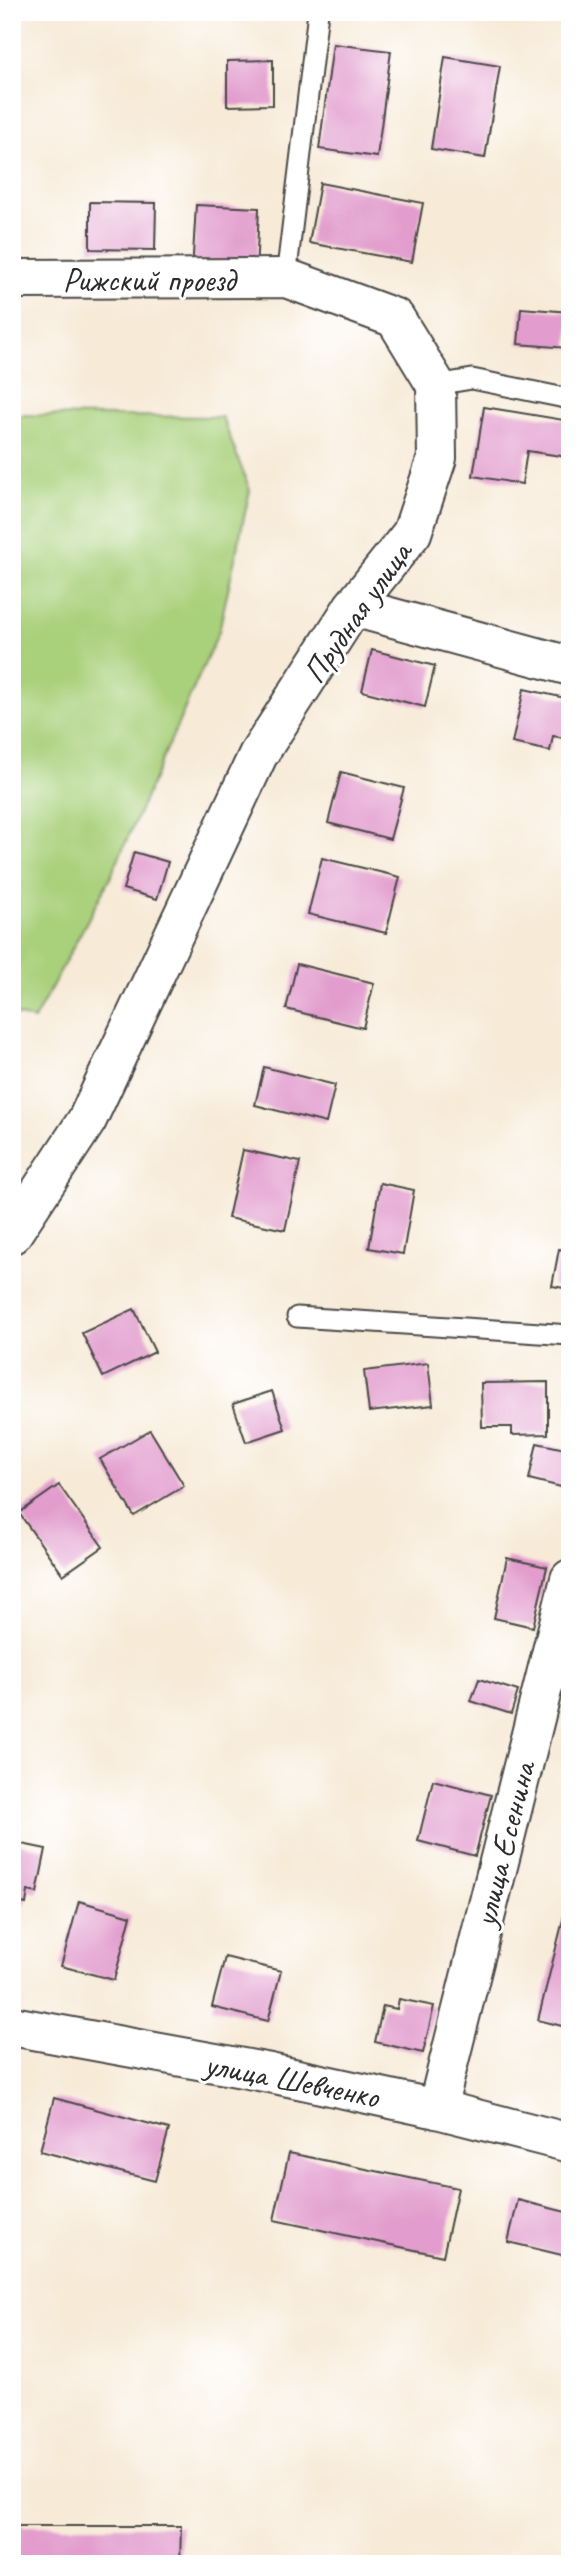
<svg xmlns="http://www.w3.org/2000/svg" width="582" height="2576" viewBox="0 0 582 2576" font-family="Caveat,sans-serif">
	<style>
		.green { fill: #a9d07a; stroke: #6a7e52; stroke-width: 2 }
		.building { fill: #e29dce }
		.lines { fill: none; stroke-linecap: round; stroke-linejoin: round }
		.lane-casing { stroke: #4a4845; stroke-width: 23 }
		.street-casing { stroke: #4a4845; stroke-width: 42 }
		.lane { stroke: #fff; stroke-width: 19 }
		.street { stroke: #fff; stroke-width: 38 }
		.labels { text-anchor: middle; stroke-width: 6; stroke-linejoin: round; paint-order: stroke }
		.street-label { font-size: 33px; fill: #2b2b2b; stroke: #fff }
	</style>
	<rect width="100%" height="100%" fill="#fff"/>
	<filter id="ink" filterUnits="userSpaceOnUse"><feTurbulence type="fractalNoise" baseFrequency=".0143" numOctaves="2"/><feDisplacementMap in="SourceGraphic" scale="14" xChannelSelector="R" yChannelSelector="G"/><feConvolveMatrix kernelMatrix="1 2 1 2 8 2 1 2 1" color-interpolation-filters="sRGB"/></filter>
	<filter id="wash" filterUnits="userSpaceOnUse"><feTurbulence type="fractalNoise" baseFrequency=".00686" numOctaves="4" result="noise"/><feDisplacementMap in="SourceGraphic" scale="28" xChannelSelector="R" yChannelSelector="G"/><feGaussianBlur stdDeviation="1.57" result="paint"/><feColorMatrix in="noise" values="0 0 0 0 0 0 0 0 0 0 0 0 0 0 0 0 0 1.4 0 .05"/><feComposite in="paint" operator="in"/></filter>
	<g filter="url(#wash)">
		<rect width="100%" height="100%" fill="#f7ead7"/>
		<path class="green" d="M12,415L222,417L250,490L219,631L110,878L34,1020L12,1014Z"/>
		<g id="blocks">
			<g class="building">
				<path d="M333,44L391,51L377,157L319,149Z"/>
				<path d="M445,57L500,66L485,158L431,149Z"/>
				<path d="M273,60V105L227,106V61Z"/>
				<path d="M320,183L423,203L412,262L309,243Z"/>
				<path d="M90,202L156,203L155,250L90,249Z"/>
				<path d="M12,203H16L17,249H12Z"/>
				<path d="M196,205L259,208L256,275L192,272Z"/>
				<path d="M521,308L570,312L568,348L518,344Z"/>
				<path d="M484,407L570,421L568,457L527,451L522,484L473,476Z"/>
				<path d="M372,650L435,666L425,707L362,691Z"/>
				<path d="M524,689L570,699V739L553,736L550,751L512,743Z"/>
				<path d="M341,772L404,788L390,839L328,823Z"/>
				<path d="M134,852L168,862L157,899L123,889Z"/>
				<path d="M322,858L400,877L386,933L308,914Z"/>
				<path d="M297,964L374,983L363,1028L286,1009Z"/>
				<path d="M264,1067L335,1085L326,1123L255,1105Z"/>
				<path d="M243,1150L300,1162L285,1230L228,1218Z"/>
				<path d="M380,1183L414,1190L403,1254L369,1248Z"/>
				<path d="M559,1249L570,1251V1289L552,1286Z"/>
				<path d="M134,1309L155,1352L103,1377L82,1333Z"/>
				<path d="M428,1363L433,1405L369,1412L364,1371Z"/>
				<path d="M548,1382V1434L512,1435V1427H482L481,1383Z"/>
				<path d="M272,1391L285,1429L246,1442L233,1404Z"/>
				<path d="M150,1430L184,1486L134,1516L100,1459Z"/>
				<path d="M537,1443L570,1450L569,1489L529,1479Z"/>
				<path d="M59,1485L103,1547L63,1575L19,1513Z"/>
				<path d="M507,1558L547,1567L533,1627L494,1618Z"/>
				<path d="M479,1679L518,1691L511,1714L471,1701Z"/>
				<path d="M433,1780L491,1795L475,1856L418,1841Z"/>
				<path d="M12,1842L46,1849L37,1893L28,1891L26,1904L12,1901Z"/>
				<path d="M569,1896H570V2028L538,2020Z"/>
				<path d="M79,1901L131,1916L114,1980L61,1966Z"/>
				<path d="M225,1957L281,1971L268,2021L212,2007Z"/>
				<path d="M399,1999L434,2006L423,2053L375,2042L383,2006L397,2009Z"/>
				<path d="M54,2098L169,2129L155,2181L40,2151Z"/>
				<path d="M289,2153L458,2188L443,2256L274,2220Z"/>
				<path d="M518,2200L570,2213V2257L508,2242Z"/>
				<path d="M12,2526H181L180,2564H12Z"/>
			</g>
		</g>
	</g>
	<g filter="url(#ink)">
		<use href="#blocks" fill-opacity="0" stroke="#4a4845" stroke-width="2"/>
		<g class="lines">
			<g class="lane-casing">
				<g id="lane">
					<path d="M286,278L318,12"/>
					<path d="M436,385L472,379L570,399"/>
					<path d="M297,1317L570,1335"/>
				</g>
			</g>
			<g class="street-casing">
				<g id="street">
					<path d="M12,279L286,278L395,318L436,385L437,458L412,533L353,607L258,755L87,1120L12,1234"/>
					<path d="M353,607L570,666"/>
					<path d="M12,2026L270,2073L437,2109L570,2143"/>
					<path d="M437,2109L570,1579"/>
				</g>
			</g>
			<use href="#lane" class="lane"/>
			<use href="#street" class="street"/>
		</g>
	</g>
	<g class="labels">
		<g class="street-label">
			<text x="149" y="291">Рижский проезд</text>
			<text transform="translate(356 612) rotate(-55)" y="12">Прудная улица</text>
			<text transform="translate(503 1844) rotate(-76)" y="12">улица Есенина</text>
			<text transform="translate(292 2079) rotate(11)" y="12">улица Шевченко</text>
		</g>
	</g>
	<rect width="582" height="2576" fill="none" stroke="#fff" stroke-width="42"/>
</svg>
